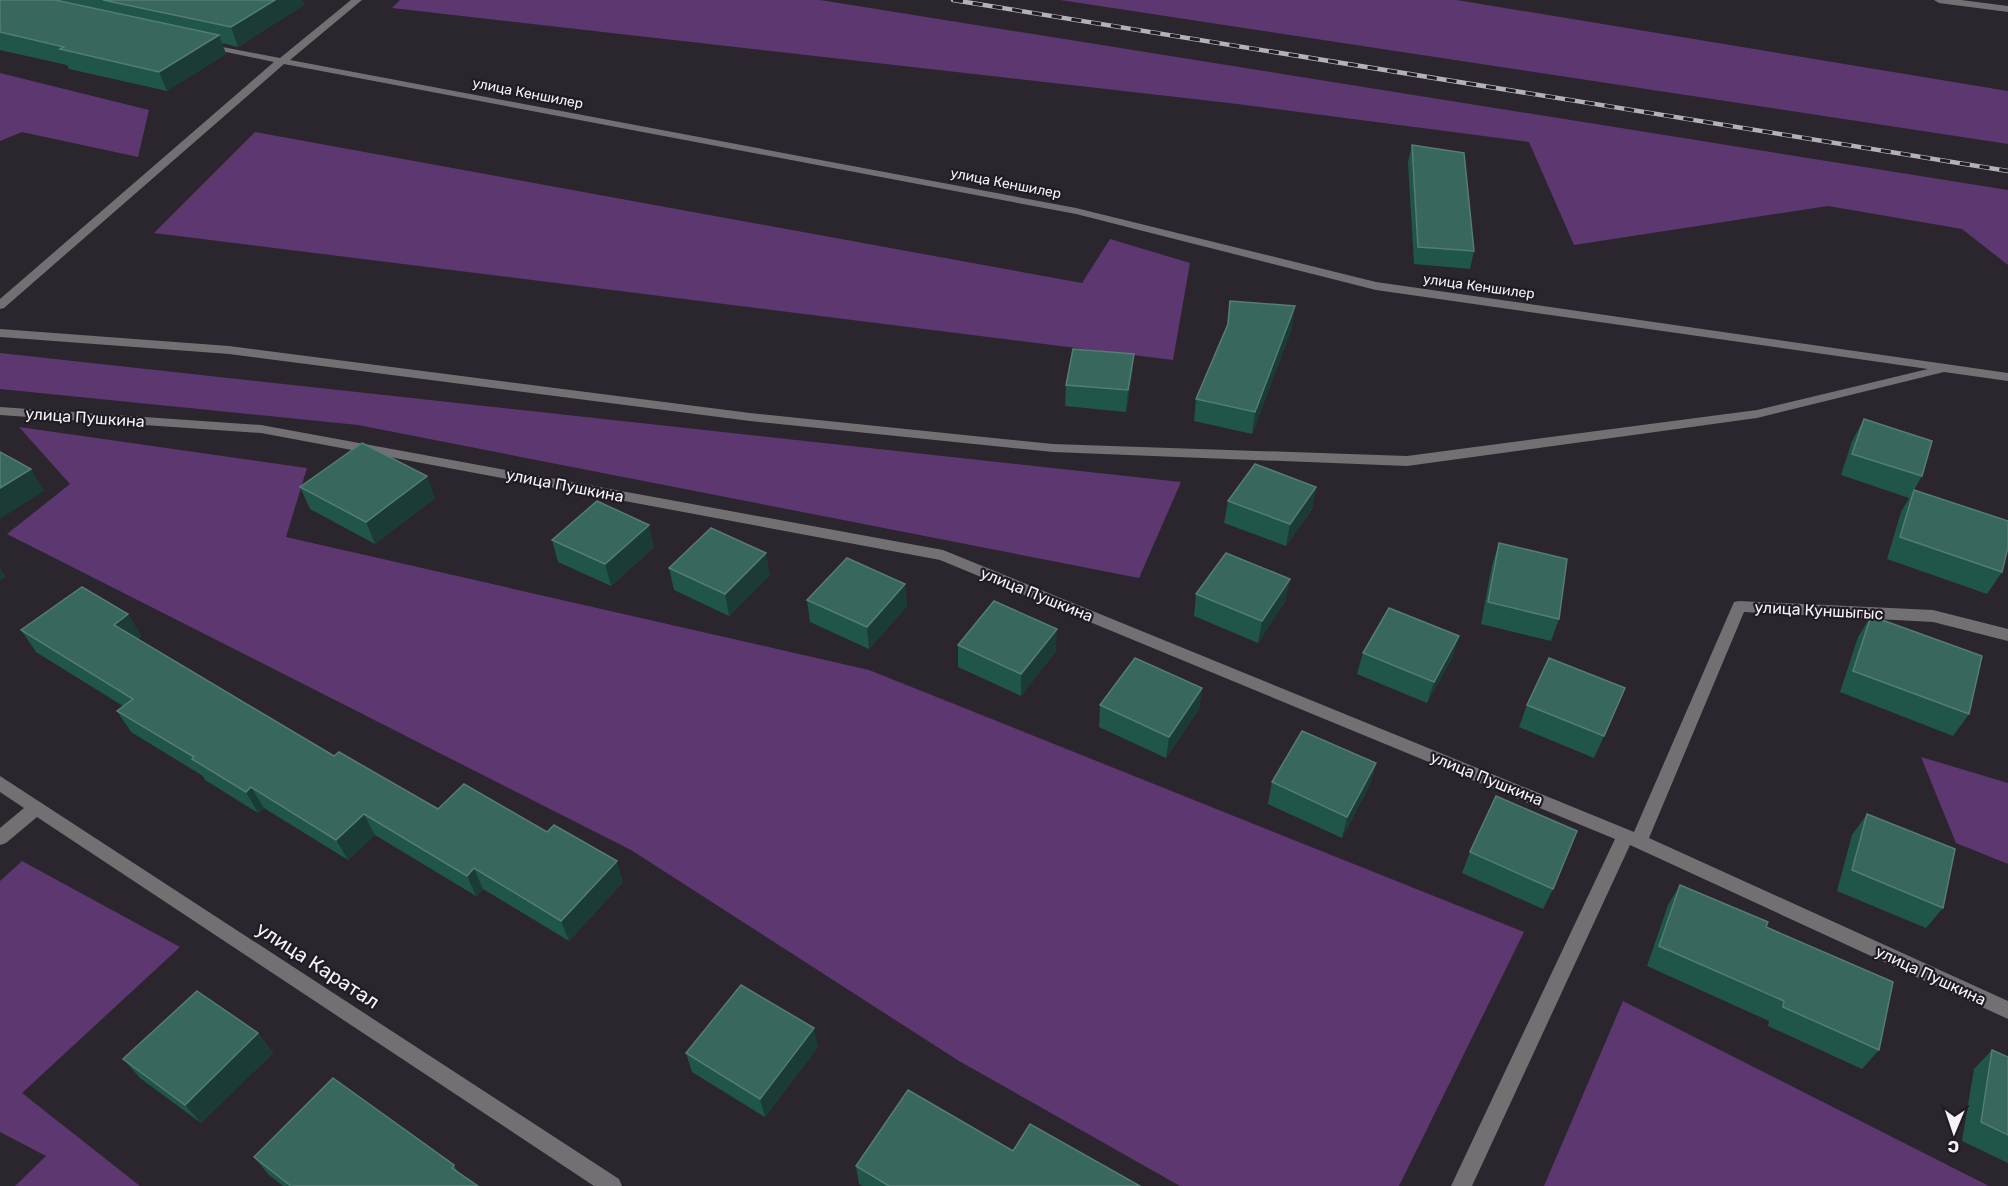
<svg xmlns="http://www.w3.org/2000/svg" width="2008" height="1186" viewBox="0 0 2008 1186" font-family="Rubik,sans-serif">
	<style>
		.green { fill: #5d376f }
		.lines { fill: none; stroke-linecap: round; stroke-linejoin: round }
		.lane { fill: #737074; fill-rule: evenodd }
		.street { fill: #737074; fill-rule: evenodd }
		.rail-casing { stroke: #b6b1b8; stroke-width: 4.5 }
		.rail { stroke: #211c24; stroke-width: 3; stroke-dasharray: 10; stroke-linecap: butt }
		.wall { fill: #20564a }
		.shaded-wall { fill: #1b3b37 }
		.building { fill: #37675d; stroke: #557c75; stroke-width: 1.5 }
		.labels { text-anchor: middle; stroke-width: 4.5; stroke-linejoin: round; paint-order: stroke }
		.far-street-label { font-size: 14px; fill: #f6f2f8; stroke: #211c24 }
		.street-label { font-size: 16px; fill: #f6f2f8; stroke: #211c24 }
		.near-street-label { font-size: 20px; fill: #f6f2f8; stroke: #211c24 }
	</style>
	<rect width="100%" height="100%" fill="#2b252e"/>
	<g class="green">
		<path d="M400,0H820L2008,190V265L1962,229L1828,206L1574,245L1529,142L1229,103L392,8Z"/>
		<path d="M1060,0H1457L2008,91V144Z"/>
		<path d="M0,73L149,110L138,157L22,132L0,141Z"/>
		<path d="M255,132L1082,283L1110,239L1190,263L1173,360L154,233Z"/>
		<path d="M0,353L1181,482L1139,578L358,425L0,389Z"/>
		<path d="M19,427L307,468L286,537L869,670L1524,932L1399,1186H1180L959,1061L631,850L7,534L70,484Z"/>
		<path d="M1921,757L2008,783V864L1956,843Z"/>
		<path d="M22,861L180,947L22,1093L140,1186H15L46,1156L0,1132V881Z"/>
		<path d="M1623,1001L1989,1186H1544Z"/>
	</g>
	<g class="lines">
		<path class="lane" d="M1934,0H1961L2008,6V12L1939,3Z"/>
		<g class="street">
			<path d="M351,0H362L290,60L1076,208L1376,282L2008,373V381L1944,372L1757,418L1407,466L1053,452L750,421L229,354L0,337V329L229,346L750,413L1053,444L1407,456L1757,410L1928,369L1376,290L1076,214L284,64L4,308L0,309V299L274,62L202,47V43L280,58Z"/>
			<path d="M0,407L261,425L943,550L1634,832L1734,602L1739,601L1933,610L2008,629V641L1933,622L1744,612L1649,838L2008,1001V1019L1630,845L1472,1186H1451L1615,839L940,560L261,433L0,415Z"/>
			<path d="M0,776L619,1179L622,1186H594L37,817L6,843L0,845V828L24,808L0,792Z"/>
		</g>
		<g class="rail-casing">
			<path id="rail" d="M953,0L2008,171"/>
		</g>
		<use href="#rail" class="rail"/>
	</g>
	<g class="wall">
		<path d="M0,0H302L304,5L238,47L222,43L226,54L167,91L69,69L67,65L0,50Z"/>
		<path d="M1412,145L1474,251L1470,269L1414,264L1408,162Z"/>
		<path d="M1230,301L1292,328L1252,434L1194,421L1196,399L1227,326Z"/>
		<path d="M1134,354L1132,376L1126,412L1065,406L1066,385Z"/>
		<path d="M1864,419L1922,476L1914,490L2002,572L1987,594L1887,559L1901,512L1909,498L1841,475L1852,441Z"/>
		<path d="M300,487L435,498L375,544L310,509Z"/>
		<path d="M1316,487L1312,509L1286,546L1224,523L1228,501Z"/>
		<path d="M552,540L654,547L611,586L558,562Z"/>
		<path d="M1499,543L1559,619L1551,641L1481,624L1492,565Z"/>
		<path d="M669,568L770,575L729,616L674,590Z"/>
		<path d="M905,584L907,606L869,649L810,622L807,600Z"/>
		<path d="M1196,594L1286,600L1258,643L1194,616Z"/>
		<path d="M128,614L141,636L138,639L334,756L438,809L623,882L569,941L483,889L476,896L375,835L348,860L264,808L258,813L205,780L203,776L131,732L117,711L123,706L36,652L21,630Z"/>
		<path d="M1871,616L1969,714L1953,736L1840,692L1858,637Z"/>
		<path d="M1459,636L1452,658L1427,703L1357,674L1363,653Z"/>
		<path d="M958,645L1056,651L1021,696L958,667Z"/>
		<path d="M1202,688L1199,709L1166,758L1099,727L1100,705Z"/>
		<path d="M1527,705L1604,736L1594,758L1519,727Z"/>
		<path d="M1376,763L1370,784L1342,838L1268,804L1272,782Z"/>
		<path d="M1867,814L1943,908L1926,928L1837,891L1852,835Z"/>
		<path d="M1470,852L1553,889L1543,909L1462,873Z"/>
		<path d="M1680,885L1766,927L1879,1050L1862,1069L1768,1026L1769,1021L1647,966L1668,905Z"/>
		<path d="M258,1033L273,1053L201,1123L140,1078L123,1059Z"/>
		<path d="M818,1047L765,1117L692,1072L686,1053Z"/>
		<path d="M1992,1050L2008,1057V1163L1962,1141L1974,1069Z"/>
		<path d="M1013,1151L1140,1186H863L859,1184L856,1166Z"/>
		<path d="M254,1157L454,1165L458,1172L478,1186H283L269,1175Z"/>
	</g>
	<g class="shaded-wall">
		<path d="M275,0H302L304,5L238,47L231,27Z"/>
		<path d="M219,35L226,54L167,91L159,72Z"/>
		<path d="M1295,306L1292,328L1252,434L1255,412Z"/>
		<path d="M1134,354L1132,376L1126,412L1128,390Z"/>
		<path d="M31,469L44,491L0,519V488Z"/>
		<path d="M427,476L435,498L375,544L366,522Z"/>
		<path d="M1316,487L1312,509L1286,546L1290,524Z"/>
		<path d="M649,525L654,547L611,586L605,564Z"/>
		<path d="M766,553L770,575L729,616L725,594Z"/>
		<path d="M0,568L6,577L0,581Z"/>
		<path d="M1290,579L1286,600L1258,643L1262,621Z"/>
		<path d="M905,584L907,606L869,649L867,627Z"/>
		<path d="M128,614L141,636L127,647L114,625Z"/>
		<path d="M1057,629L1056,651L1021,696V674Z"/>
		<path d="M1459,636L1452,658L1427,703L1434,682Z"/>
		<path d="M1202,688L1199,709L1166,758L1169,737Z"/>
		<path d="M1376,763L1370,784L1342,838L1347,817Z"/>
		<path d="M251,787L264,808L258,813L246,792Z"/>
		<path d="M364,814L375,835L348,860L336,840Z"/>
		<path d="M617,861L623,882L569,941L561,921Z"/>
		<path d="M474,868L483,889L476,896L467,876Z"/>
		<path d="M814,1028L818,1047L765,1117L760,1099Z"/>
		<path d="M258,1033L273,1053L201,1123L185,1105Z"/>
	</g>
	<g class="building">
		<path d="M0,0H55L219,35L159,72L60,49L64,47L0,32Z"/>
		<path d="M103,0H275L231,27Z"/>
		<path d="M1412,145L1464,153L1474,251L1418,247Z"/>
		<path d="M1230,301L1295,306L1255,412L1196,399L1228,324Z"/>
		<path d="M1073,349L1134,354L1128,390L1066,385Z"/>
		<path d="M1864,419L1932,441L1922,476L1852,454Z"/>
		<path d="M362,443L427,476L366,522L300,487Z"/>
		<path d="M0,452L31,469L0,488Z"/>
		<path d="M1255,464L1316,487L1290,524L1228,501Z"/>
		<path d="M1914,490L2008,521V547L2002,572L1900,537Z"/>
		<path d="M597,501L649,525L605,564L552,540Z"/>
		<path d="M711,528L766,553L725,594L669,568Z"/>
		<path d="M1499,543L1567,559L1559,619L1488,602Z"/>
		<path d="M1226,553L1290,579L1262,621L1196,594Z"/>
		<path d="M847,558L905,584L867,627L807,600Z"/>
		<path d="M82,587L128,614L114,625L334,756L339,752L438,809L464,784L547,832L554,825L617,861L561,921L474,868L467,876L364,814L336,840L251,787L246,792L192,759L194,757L117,711L133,699L21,630Z"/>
		<path d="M994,601L1057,629L1021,674L958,645Z"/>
		<path d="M1389,608L1459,636L1434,682L1363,653Z"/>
		<path d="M1871,616L1982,656L1969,714L1853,671Z"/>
		<path d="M1135,658L1202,688L1169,737L1100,705Z"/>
		<path d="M1549,658L1625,688L1604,736L1527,705Z"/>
		<path d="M1302,731L1376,763L1347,817L1272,782Z"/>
		<path d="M1496,796L1577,831L1553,889L1470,852Z"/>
		<path d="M1867,814L1955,849L1943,908L1852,870Z"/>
		<path d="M1680,885L1768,922L1766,927L1893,982L1879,1050L1783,1007L1784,1001L1659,946Z"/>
		<path d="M741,985L814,1028L760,1099L686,1053Z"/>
		<path d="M197,991L258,1033L185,1105L123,1059Z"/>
		<path d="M1992,1050L2008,1057V1135L1981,1122Z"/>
		<path d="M333,1078L454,1165L452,1168L478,1186H291L254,1157Z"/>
		<path d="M908,1090L1013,1151L1030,1124L1140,1186H889L856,1166Z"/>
	</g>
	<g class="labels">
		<g class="far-street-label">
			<text transform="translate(528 93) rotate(11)" y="5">улица Кеншилер</text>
			<text transform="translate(1006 183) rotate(11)" y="5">улица Кеншилер</text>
			<text transform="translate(1479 286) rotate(8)" y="5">улица Кеншилер</text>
		</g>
		<g class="street-label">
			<text transform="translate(85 417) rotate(4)" y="6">улица Пушкина</text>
			<text transform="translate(565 485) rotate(11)" y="6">улица Пушкина</text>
			<text transform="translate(1037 594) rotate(22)" y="6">улица Пушкина</text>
			<text transform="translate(1819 610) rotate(3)" y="6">улица Куншыгыс</text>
			<text transform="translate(1487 778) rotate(22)" y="6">улица Пушкина</text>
			<text transform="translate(1931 975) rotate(25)" y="6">улица Пушкина</text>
		</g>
		<g class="near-street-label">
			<text transform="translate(318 965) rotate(33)" y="7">улица Каратал</text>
		</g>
	</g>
	<g transform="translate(1954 1132) rotate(182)" stroke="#211c24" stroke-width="4.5" paint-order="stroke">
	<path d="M0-4.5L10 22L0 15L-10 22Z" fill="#f6f2f8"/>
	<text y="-9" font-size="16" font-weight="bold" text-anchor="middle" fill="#f6f2f8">С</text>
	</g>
</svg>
